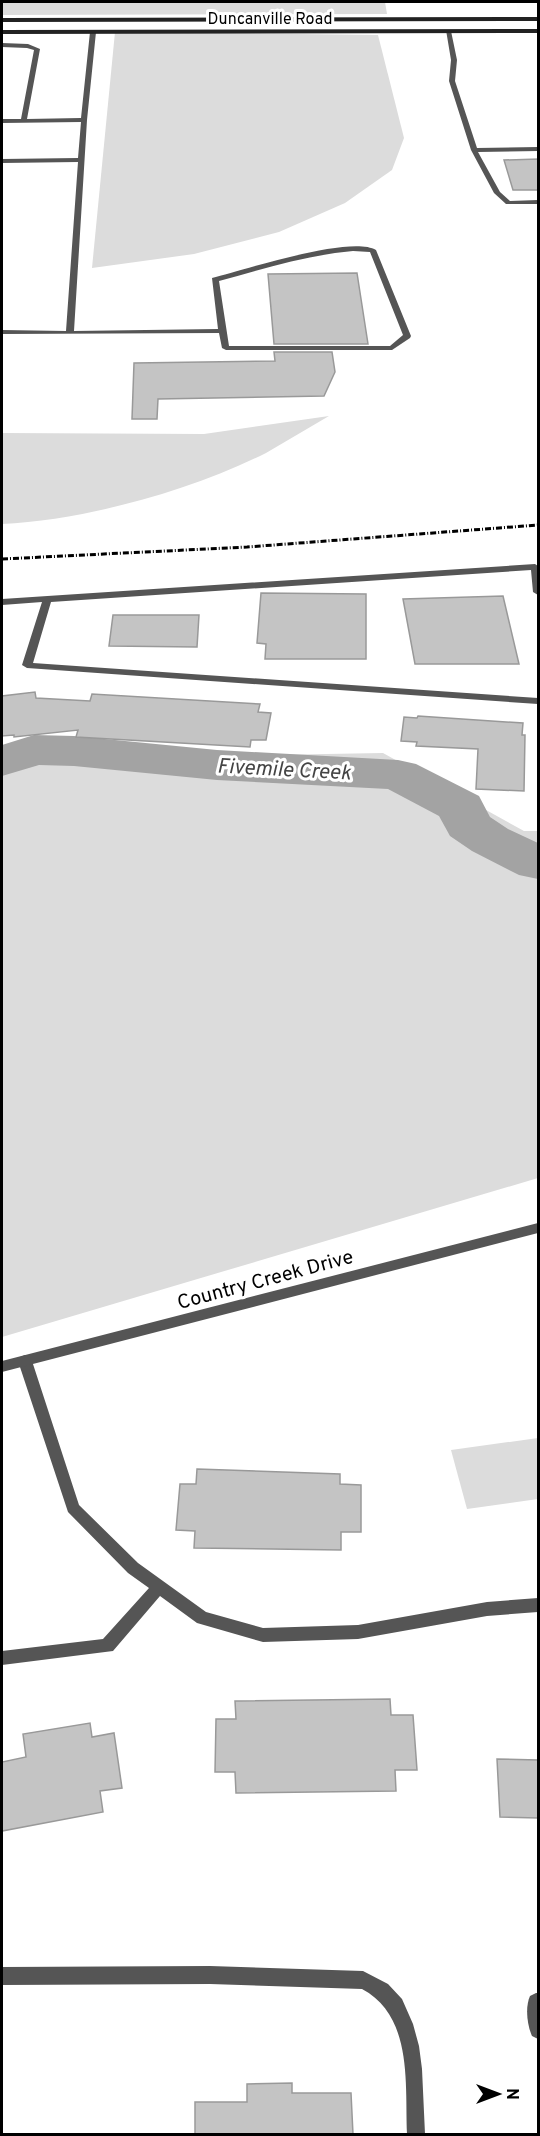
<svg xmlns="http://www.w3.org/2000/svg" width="540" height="2136" viewBox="0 0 540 2136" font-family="Overpass,sans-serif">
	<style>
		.green { fill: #dcdcdc }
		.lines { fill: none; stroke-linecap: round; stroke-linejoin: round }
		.river { fill: #a3a3a3; fill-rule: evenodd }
		.building { fill: #c4c4c4; stroke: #999; stroke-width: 1.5 }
		.lane { fill: #555; fill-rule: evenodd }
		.street { fill: #555; fill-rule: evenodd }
		.secondary { fill: #222; fill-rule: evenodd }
		.rail { stroke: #000; stroke-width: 3; stroke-dasharray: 6 2 1 2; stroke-linecap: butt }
		.labels { text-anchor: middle; stroke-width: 6; stroke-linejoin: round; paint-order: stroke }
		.far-street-label { font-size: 16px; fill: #000; stroke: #fff }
		.street-label { font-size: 20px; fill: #000; stroke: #fff }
		.water-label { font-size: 21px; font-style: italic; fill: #444; stroke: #fff }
	</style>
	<rect width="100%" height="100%" fill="#fff"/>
	<g class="green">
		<path d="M2,2H385L387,14L2,15Z"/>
		<path d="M115,32L378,35L404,138L392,170L345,203L279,232L194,254L92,268Z"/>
		<path d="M329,416C308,428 287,441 266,453C190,491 86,520 2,524V433L204,434Z"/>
		<path d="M383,753L524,831H538V1178L2,1337V760Z"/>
		<path d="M538,1438V1499L467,1509L451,1450Z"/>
	</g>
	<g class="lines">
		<path class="river" d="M34,735L74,736L217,750L398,760L416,764L479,796L490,817L508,829L538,843V879L519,875L472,851L450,836L439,816L388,789L217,780L74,766L39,765L2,776V745Z"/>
	</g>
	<g class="building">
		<path d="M538,159V190H513L504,160Z"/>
		<path d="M357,273L368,344H274L268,274Z"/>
		<path d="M274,352H332L335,372L324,396L158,399L157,419H132L134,363L275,361Z"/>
		<path d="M261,593L366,594V659H265L266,644L257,643Z"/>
		<path d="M503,596L519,664H415L403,599Z"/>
		<path d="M113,615H199L197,647L109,646Z"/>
		<path d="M35,692L36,698L90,701L92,694L260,704L258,712L271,713L266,740H251L250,747L76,737L78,730L14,737V735L2,736V696Z"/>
		<path d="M418,716L523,723L522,735H525L524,791L476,789L478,749L416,746L417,742L401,741L404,717L417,718Z"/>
		<path d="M197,1469L340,1474V1484L361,1485V1532H341V1550L194,1548L195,1531L176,1530L180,1484H196Z"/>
		<path d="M390,1699L391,1715H413L417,1770H395L396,1791L236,1793L235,1772H215L216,1719H236L235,1701Z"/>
		<path d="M90,1723L92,1737L114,1733L122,1788L100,1791L103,1812L2,1831V1762L26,1757L23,1734Z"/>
		<path d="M497,1759L538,1760V1818L500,1817Z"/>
		<path d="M292,2083V2093H351L353,2134H195V2102H247V2084Z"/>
	</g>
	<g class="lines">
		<g class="lane">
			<path d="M93,30L96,32L87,120L74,331L218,329L212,278C244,270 350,235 376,250L411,336L410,338L392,350H226L222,348L219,333L2,334V330L66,331L78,162L2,163V159L78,158L81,122L2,123V119H21L34,50L27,48L2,47V43L28,44L40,49L27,119L81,118L90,32ZM353,251L370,252L403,335L390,346H229L219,281C263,269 307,255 353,251Z"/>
			<path d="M446,30L451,31L457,60L455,81L477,148L538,147V151L478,152L500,192L510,201L538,200V204H506L494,193L471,150L449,81L451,60Z"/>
			<path d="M535,564L538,566V595L533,592L531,570L51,602L33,663L538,698V704L27,668L22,665L42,602L2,605V599Z"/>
			<path d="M25,1355L30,1357L32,1361L79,1505L138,1563L206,1612L263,1628L358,1625L487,1602L538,1598V1612L487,1616L358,1639L263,1642L197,1623L160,1596L113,1651L2,1665V1651L103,1639L149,1588L128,1573L68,1512L18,1361L20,1357Z"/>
			<path d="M210,1966L363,1971L388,1984L402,1999L413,2024L419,2046L422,2069L425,2134H407C405,2084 413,2016 362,1989L210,1984L2,1985V1967Z"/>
			<path d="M536,1993H538V2039L532,2036C527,2025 525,2007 530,1996Z"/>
		</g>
		<path class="street" d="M538,1223V1233L2,1372V1361Z"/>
		<g class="secondary">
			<path d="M538,17V21L2,22V18Z"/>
			<path d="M538,29V33L2,34V30Z"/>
		</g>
		<path class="rail" d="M2,559L247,547L538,525"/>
	</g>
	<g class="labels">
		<g class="far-street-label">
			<text x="270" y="24">Duncanville Road</text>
		</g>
		<g class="street-label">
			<text transform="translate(265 1279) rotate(-15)" y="7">Country Creek Drive</text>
		</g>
		<g class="water-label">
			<text transform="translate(284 769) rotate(3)" y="7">Fivemile Creek</text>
		</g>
	</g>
	<rect width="540" height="2136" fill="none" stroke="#000000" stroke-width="6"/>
	<g transform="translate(498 2094) rotate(90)" stroke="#ffffff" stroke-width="4.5" paint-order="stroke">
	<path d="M0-4.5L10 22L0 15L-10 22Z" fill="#000000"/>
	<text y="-9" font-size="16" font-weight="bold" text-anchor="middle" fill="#000000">N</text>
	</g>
</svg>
